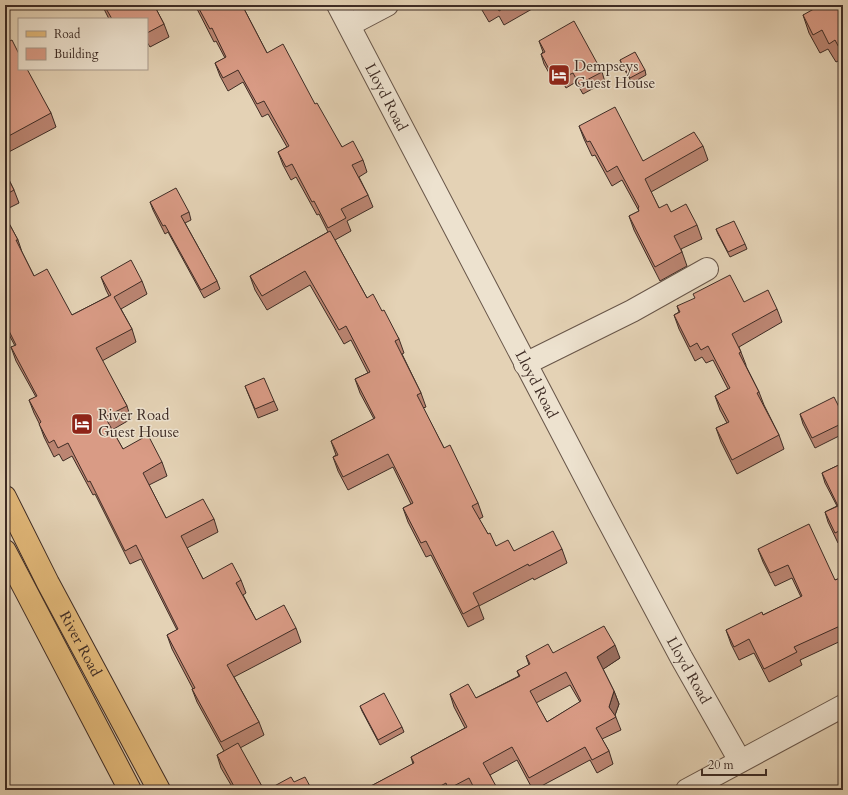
<svg xmlns="http://www.w3.org/2000/svg" width="848" height="795" viewBox="0 0 848 795" font-family="Cardo,serif">
	<style>
		.lines { fill: none; stroke-linecap: round; stroke-linejoin: round }
		.minor-casing { stroke: #685649; stroke-width: 24 }
		.major-casing { stroke: #3e2c25; stroke-width: 24 }
		.minor { stroke: #ede2cf; stroke-width: 22 }
		.major { stroke: #e2b97a; stroke-width: 22 }
		.wall { fill: #bb8572; stroke: #3e2c25; fill-rule: evenodd }
		.shaded-wall { fill: #986c5d; stroke: #3e2c25 }
		.building { fill: #d99b85; stroke: #3e2c25; fill-rule: evenodd }
		.labels { text-anchor: middle; stroke-width: 3; stroke-linejoin: round; paint-order: stroke }
		.poi-label { font-size: 15px; fill: #3e2c25; stroke: #ede2cf; text-anchor: start }
		.street-label { font-size: 15px; fill: #3e2c25; stroke: #ede2cf }
	</style>
	<rect width="100%" height="100%" fill="#e4d2b5"/>
	<filter id="stains"><feTurbulence type="fractalNoise" baseFrequency=".005" numOctaves="4"/><feColorMatrix values="0 0 0 0 .2 0 0 0 0 .09 0 0 0 0 .02 0 0 0 .5 -.17"/></filter>
	<radialGradient id="worn" r=".72"><stop offset=".6" stop-color="#630" stop-opacity="0"/><stop offset="1" stop-color="#630" stop-opacity=".3"/></radialGradient>
	<g class="lines">
		<g class="minor-casing">
			<g id="minor">
				<path id="s1" d="M338,5L603,511L681,657L740,761"/>
				<path d="M349,25L387,5"/>
				<path d="M525,364L632,311L707,269"/>
				<path d="M687,790L843,706"/>
			</g>
		</g>
		<g class="major-casing">
			<g id="major">
				<path id="s2" d="M5,497L48,583L159,790"/>
				<path d="M5,551L130,790"/>
			</g>
		</g>
		<use href="#minor" class="minor"/>
		<use href="#major" class="major"/>
	</g>
	<g class="wall">
		<path d="M102,5H154L164,24L169,37L150,47L147,42V19H109Z"/>
		<path d="M195,5H242L267,53L315,104L342,147L363,160L367,172L359,177L368,195L373,207L347,221L351,231L335,240L367,298L382,311L399,339L404,353L402,354L421,393L426,407L423,408L444,448L478,503L483,517L479,519L488,534L496,546L514,551L562,549L567,563L534,580L533,578L479,606L484,619L468,627L431,555L426,557L408,522L403,508L411,504L393,467L348,490L338,471L333,457L336,455L331,441L374,419L360,393L355,379L368,373L351,340L344,344L310,285L267,310L255,290L250,276L328,232L319,214L317,215L296,177L291,180L283,165L278,152L287,147L268,114L262,117L243,82L228,91L220,76L215,63L225,58L216,41L214,42Z"/>
		<path d="M479,5H539L504,25L499,16L489,22Z"/>
		<path d="M843,5V61L842,59L836,62L828,49L820,53L809,33L803,15Z"/>
		<path d="M539,41L602,72L605,82L583,94L576,82L566,88L560,77L553,80L544,64L541,54L543,52Z"/>
		<path d="M5,43L51,113L56,127L5,154Z"/>
		<path d="M620,60L645,70L646,75L632,83L622,65Z"/>
		<path d="M579,126L643,161L703,146L708,160L651,192L659,208L671,212L697,225L702,239L681,249L687,266L660,281L634,230L629,216L639,211L622,180L612,186L595,155L592,156L584,139Z"/>
		<path d="M5,172L14,190L19,203L5,210Z"/>
		<path d="M150,202L189,212L191,220L185,223L217,281L220,289L204,298L168,232L165,234L153,210Z"/>
		<path d="M5,216L18,240L22,252L34,276L72,315L109,296L106,290L101,277L142,281L147,294L121,309L132,329L136,342L102,361L127,406L131,419L112,430L123,449L162,462L167,476L149,485L166,518L214,519L218,532L187,548L203,579L241,580L246,593L243,595L256,620L296,628L301,642L234,677L259,722L264,735L240,748L264,790H234L221,768L217,755L224,751L197,702L192,689H193L172,649L167,635L177,630L141,559L130,564L95,494L93,495L72,456L63,461L59,454L54,457L44,437L39,423L34,413L29,400L36,397L16,361L11,347L15,346L5,327Z"/>
		<path d="M716,229L745,244L747,249L730,257L718,234Z"/>
		<path d="M744,302L777,309L782,322L739,347L746,365V366L759,392L764,405L779,435L784,449L737,474L721,442L716,428L727,423L720,410L715,396L728,389L713,360L706,363L702,357L695,361L679,329L674,315L679,312L677,306Z"/>
		<path d="M245,386L274,401L278,410L258,418Z"/>
		<path d="M800,414L843,415V434L815,448L803,424Z"/>
		<path d="M843,463V541L838,543L828,522L825,512L837,506L825,483L822,473Z"/>
		<path d="M758,549L835,580L843,577V640L800,660L802,665L769,682L754,653L739,660L731,644L726,630L763,615L801,597L792,578L775,586L763,562Z"/>
		<path d="M553,653L620,658L603,669L614,691L619,704L615,715L621,730L602,739L609,751L613,764L597,773L590,760L534,790H533L517,760L490,775L497,790H372L371,786L413,764L411,757L465,728L454,707L450,694L476,698L519,676L517,671L529,665L526,656ZM570,685L580,702L547,722L536,703Z"/>
		<path d="M360,706L402,727L404,732L380,745L362,711Z"/>
	</g>
	<g class="shaded-wall">
		<path d="M615,645L620,658L602,670L597,657Z"/>
		<path d="M614,691L619,704L614,718L609,707Z"/>
	</g>
	<g class="building">
		<path d="M104,5H154L164,24L147,33V19H137V18L136,19H112Z"/>
		<path d="M197,5H242L267,53L283,44L315,104L317,103L342,147L353,141L363,160L352,165L368,195L341,209L346,218L328,228L314,201L312,202L292,164L286,167L278,152L289,146L264,101L257,104L238,70L223,78L215,63L226,57L212,28L210,29Z"/>
		<path d="M482,5H487L483,7Z"/>
		<path d="M496,5H509L499,11Z"/>
		<path d="M821,5H843V55L835,40L829,44L822,30L813,35L803,15Z"/>
		<path d="M574,21L602,72L579,84L573,73L562,78L556,67L550,71L541,54L545,52L539,41Z"/>
		<path d="M12,40L19,54V69H27L51,113L5,138V43Z"/>
		<path d="M635,52L645,70L630,78L620,60Z"/>
		<path d="M615,107L643,161L694,132L703,146L645,179L659,208L667,204L671,212L686,204L697,225L674,236L682,252L655,267L629,216L639,211L638,208L639,207L617,166L607,172L590,141L587,142L579,126Z"/>
		<path d="M5,172L14,190L5,195Z"/>
		<path d="M176,188L189,212L181,216L217,281L201,290L165,225L163,226L150,202Z"/>
		<path d="M5,216L18,240H16L34,276L47,269L72,315L111,295L101,277L131,260L142,281L114,297L132,329L96,348L127,406L105,417L123,449L148,435L162,462L143,473L166,518L203,499L214,519L181,536L203,579L232,563L241,580L236,583L256,620L284,605L296,628L227,665L259,722L221,742L192,689L195,688L167,635L178,629L136,545L125,551L90,481L88,482L68,443L58,448L54,440L49,443L39,424L41,422L29,400L37,396L11,347L16,345L5,323Z"/>
		<path d="M734,221L745,244L728,252L716,229Z"/>
		<path d="M330,231L367,298L373,294L382,311L384,310L399,339L395,341L421,393L417,395L444,448L450,445L478,503L472,506L488,534L490,533L496,546L508,540L514,551L553,531L562,549L529,566L528,564L473,593L479,605L463,614L426,541L421,543L403,508L413,503L388,454L343,477L333,457L338,455L331,441L375,418L355,379L370,372L346,326L339,330L305,271L262,296L250,276Z"/>
		<path d="M730,275L744,302L768,290L777,309L732,334L741,352L739,353L759,392L757,393L779,435L732,460L716,428L729,422L715,396L730,388L708,346L701,350L697,343L690,347L674,315L680,312L677,306L695,298L693,294Z"/>
		<path d="M264,378L274,401L255,409L245,386Z"/>
		<path d="M834,397L843,415V423L812,438L800,414Z"/>
		<path d="M843,463V529L835,533L825,512L838,506L822,473Z"/>
		<path d="M809,524L835,580L843,577V621L839,623L840,626L794,647L797,652L764,669L749,639L734,647L726,630L762,612L763,615L802,596L788,565L770,573L758,549Z"/>
		<path d="M604,626L615,645L597,657L614,691L609,707L616,717L596,728L609,751L592,760L585,747L529,778L512,747L483,763L496,786L489,790H475L469,778L448,789L446,783L433,790H372L373,789L371,786L414,763L411,757L467,727L450,694L468,684L476,698L520,676L517,671L530,664L526,656L548,644L553,653ZM566,672L581,701L547,722L530,691Z"/>
		<path d="M384,693L402,727L378,740L360,706Z"/>
		<path d="M238,743L264,790H236L217,755Z"/>
		<path d="M291,777L294,782L305,777L312,790H267Z"/>
	</g>
	<defs>
		<g id="hotel-square" transform="scale(1.15)"><rect x="-9" y="-9" width="18" height="18" rx="4" fill="#8f2418" stroke="#ede2cf"/><path d="M-6-4.5h1.5V1H6V5H4.5V3h-9V5H-6ZM-4 0a1.8 1.8 0 1 1 3.6 0ZM.5 0V-2.5h3Q6-2.5 6 0Z" fill="#fff"/></g>
	</defs>
	<g fill-rule="evenodd">
		<use href="#hotel-square" x="559" y="75"/>
		<use href="#hotel-square" x="82" y="424"/>
	</g>
	<g class="labels">
		<g class="poi-label">
			<text x="574" y="71">Dempseys<tspan x="574" dy="17">Guest House</tspan></text>
			<text x="98" y="420">River Road<tspan x="98" dy="17">Guest House</tspan></text>
		</g>
		<g class="street-label">
			<text dy="5" stroke="none"><textPath href="#s1" startOffset="104">Lloyd Road</textPath></text>
			<text dy="5" stroke="none"><textPath href="#s1" startOffset="428">Lloyd Road</textPath></text>
			<text dy="5" stroke="none"><textPath href="#s2" startOffset="165">River Road</textPath></text>
			<text dy="5" stroke="none"><textPath href="#s1" startOffset="752">Lloyd Road</textPath></text>
		</g>
	</g>
	<rect width="848" height="795" fill="none" stroke="#e4d2b5" stroke-width="20"/>
	<rect x="6" y="6" width="836" height="783" fill="none" stroke="#3e2c25" stroke-width="2"/>
	<rect x="10" y="10" width="828" height="775" fill="none" stroke="#3e2c25"/>
	<rect x="18" y="18" width="130" height="52" fill="#ede2cf" stroke="#a7998b"/>
	<rect x="26" y="31" width="20" height="6" fill="#e2b97a" stroke="#a7998b"/>
	<text x="54" y="38" font-size="12" fill="#3e2c25">Road</text>
	<rect x="26" y="48" width="20" height="12" fill="#d99b85" stroke="#a7998b"/>
	<text x="54" y="58" font-size="12" fill="#3e2c25">Building</text>
	<path d="M702 769v6h64v-6" fill="none" stroke="#3e2c25" stroke-width="2"/>
	<text x="708" y="769" font-size="12" fill="#3e2c25" stroke="#ede2cf" stroke-width="3" paint-order="stroke">20 m</text>
	<rect width="100%" height="100%" filter="url(#stains)"/>
	<rect width="100%" height="100%" fill="url(#worn)"/>
</svg>
